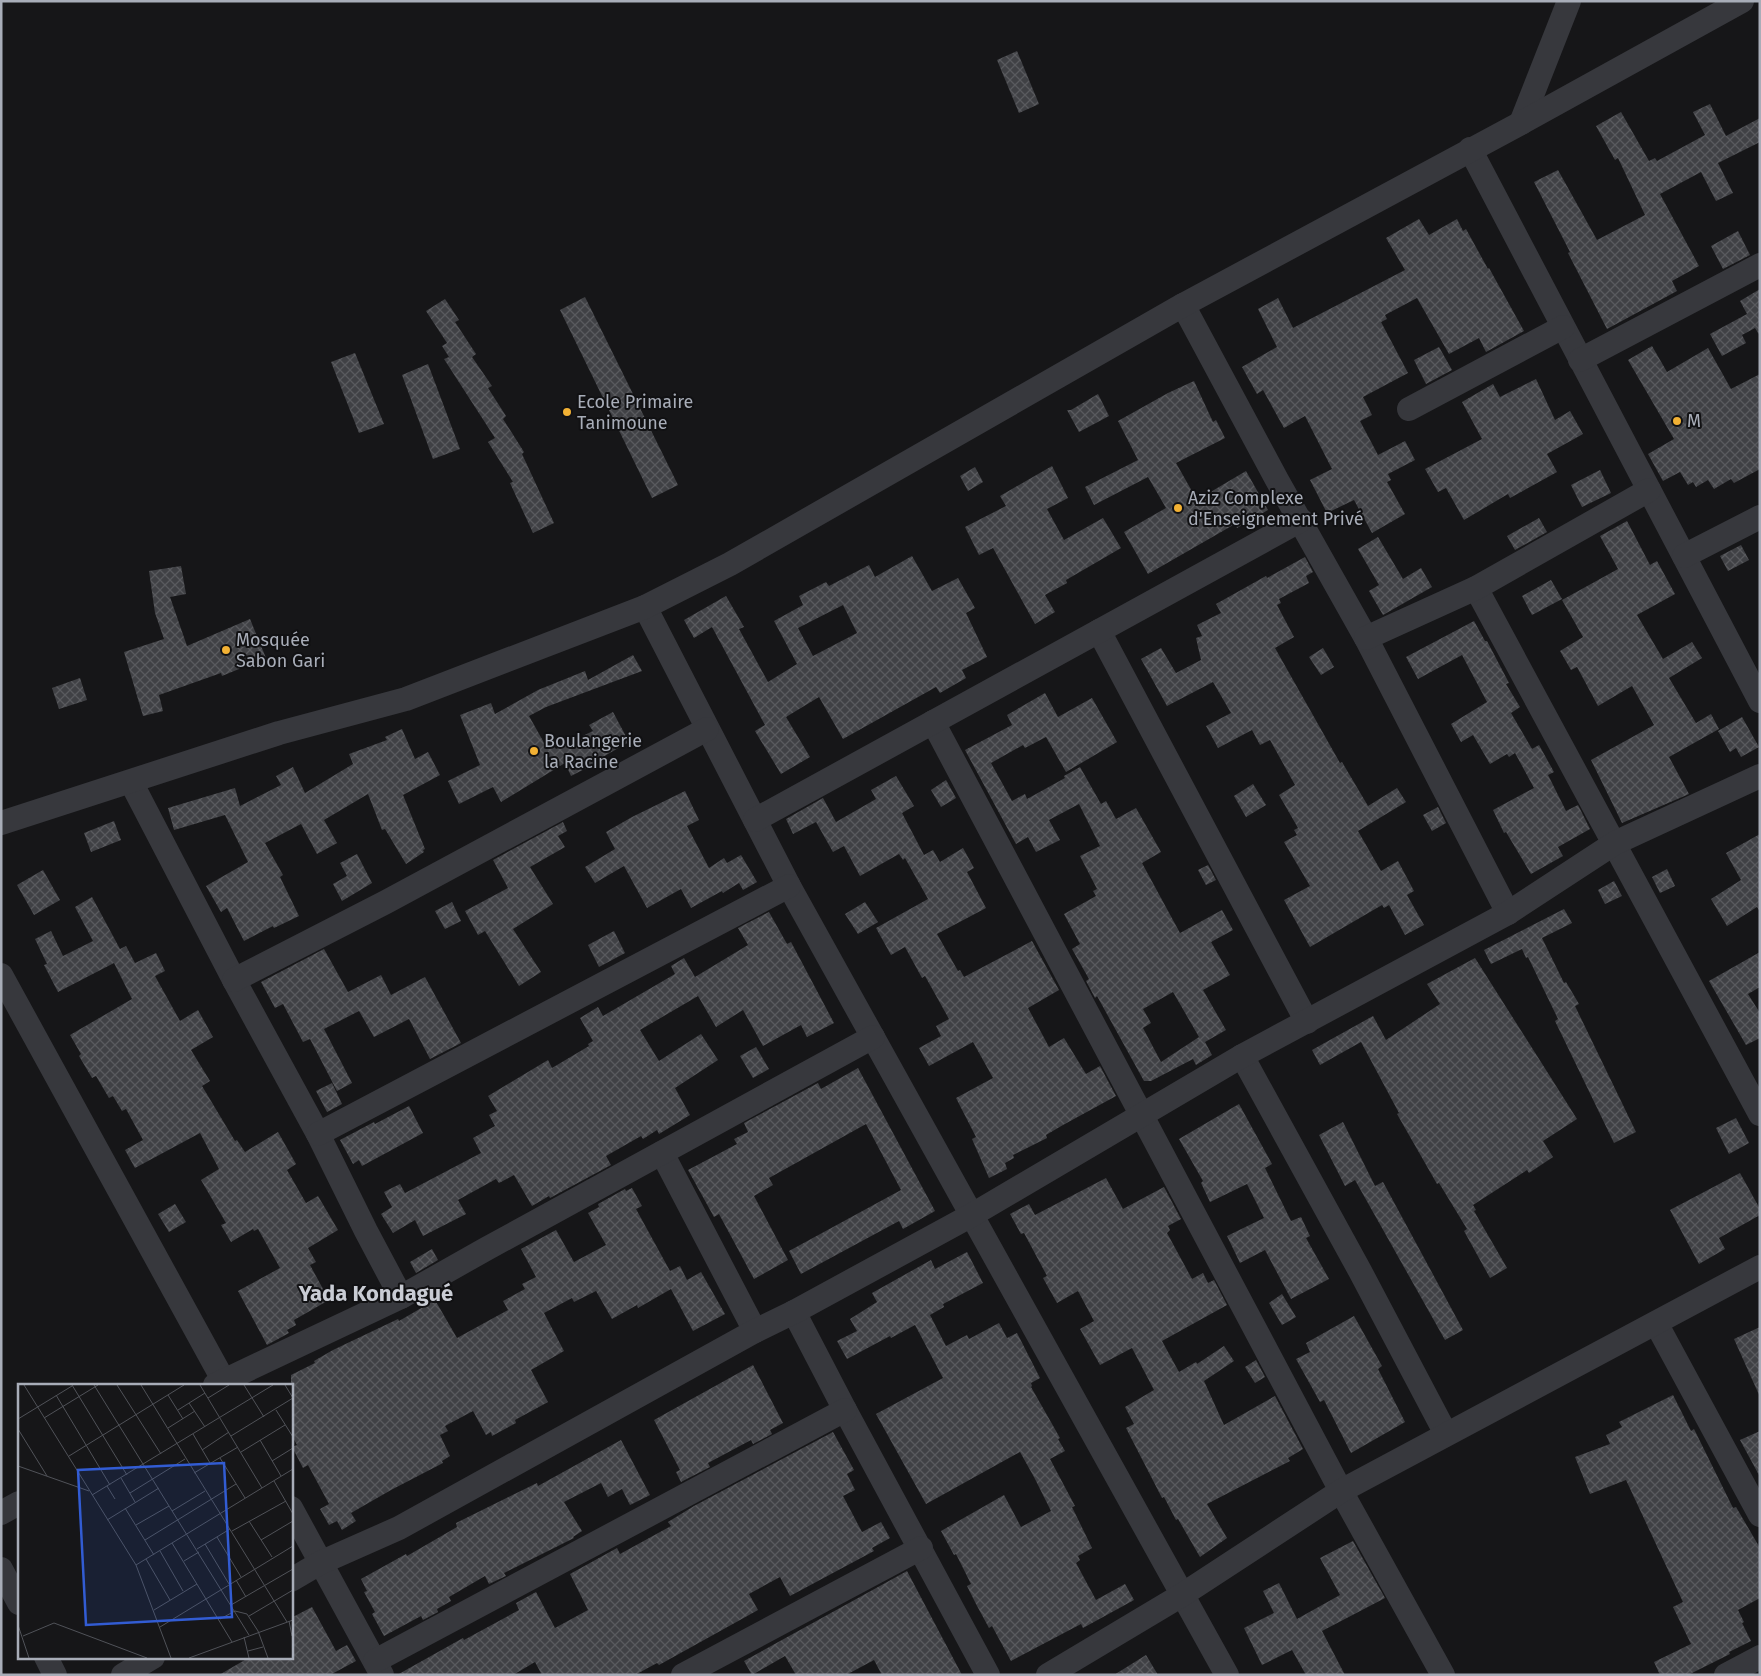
<svg xmlns="http://www.w3.org/2000/svg" width="1761" height="1676" viewBox="0 0 1761 1676" font-family="'Fira Sans',sans-serif">
	<style>
		.building { fill: url(#building-cross-hatch); fill-rule: evenodd }
		.lines { fill: none; stroke-linecap: round; stroke-linejoin: round }
		.minor { stroke: #37383d; stroke-width: 24 }
		.poi-dot { fill: #f2b134; stroke: #111113; stroke-width: 2 }
		.labels { text-anchor: middle; stroke-width: 4; stroke-linejoin: round; paint-order: stroke }
		.poi-label { font-size: 18px; fill: #a8adb8; stroke: #111113; text-anchor: start }
		.district-label { font-size: 22px; font-weight: bold; fill: #c9ccd4; stroke: #111113 }
		.inset-road { fill: none; stroke: #505258; stroke-width: 1 }
		.view { fill: #325cd3; fill-opacity: 0.15; stroke: #325cd3; stroke-width: 2.5 }
		.inset-edge { fill: none; stroke: #a8adb8; stroke-width: 2.5 }
	</style>
	<defs>
		<pattern id="building-cross-hatch" width="8" height="8" patternUnits="userSpaceOnUse" patternTransform="scale(1.25)"><rect width="8" height="8" fill="#404145"/><path d="M0 0l8 8M0 8l8-8" fill="none" stroke="#595a5e"/></pattern>
	</defs>
	<rect width="100%" height="100%" fill="#161618"/>
	<g class="building">
		<path d="M1017,51L1039,104L1019,113L997,60Z"/>
		<path d="M1710,104L1726,136L1760,118V142L1718,163L1733,193L1716,201L1701,172L1660,194L1699,266L1672,281L1677,291L1607,329L1568,253L1570,252L1534,182L1558,170L1597,240L1645,215L1618,158L1615,160L1596,126L1621,112L1649,161L1655,158L1657,161L1705,135L1693,112Z"/>
		<path d="M1419,219L1429,235L1457,219L1463,231L1466,229L1488,269L1489,268L1524,331L1486,352L1479,338L1449,354L1417,298L1385,315L1387,319L1381,322L1408,373L1363,397L1372,415L1360,421L1378,455L1405,441L1415,460L1388,474L1391,480L1387,482L1405,514L1372,533L1354,500L1327,513L1310,480L1332,469L1305,416L1284,428L1263,390L1257,394L1242,367L1277,347L1258,309L1278,298L1293,328L1405,270L1386,238Z"/>
		<path d="M1738,231L1750,255L1723,269L1711,246Z"/>
		<path d="M1760,289V336L1755,328L1742,335L1746,343L1722,356L1710,334L1747,314L1740,301Z"/>
		<path d="M585,297L678,485L652,498L560,310Z"/>
		<path d="M445,299L459,320L455,322L476,354L472,357L492,386L488,388L506,416L503,419L524,452L522,454L554,523L533,533L510,483L513,482L488,442L495,438L444,359L449,357L442,346L447,343L426,311Z"/>
		<path d="M1652,346L1667,372L1708,348L1731,389L1760,374V469L1734,483L1731,479L1714,489L1708,480L1696,487L1693,482L1688,485L1680,472L1663,481L1648,454L1674,439L1628,360Z"/>
		<path d="M1439,347L1452,370L1426,384L1414,360Z"/>
		<path d="M355,353L384,424L359,433L331,362Z"/>
		<path d="M428,364L460,449L433,459L402,375Z"/>
		<path d="M1536,379L1555,420L1570,411L1583,434L1547,454L1557,472L1510,498L1508,494L1464,520L1446,488L1438,492L1425,469L1482,439L1462,402L1493,384L1500,397Z"/>
		<path d="M1194,381L1213,422L1216,420L1225,438L1176,463L1197,500L1246,471L1268,510L1237,528L1235,524L1148,574L1124,532L1166,508L1148,477L1094,505L1085,487L1138,460L1118,421L1168,393Z"/>
		<path d="M1098,394L1109,416L1079,432L1067,410H1071Z"/>
		<path d="M1052,466L1068,498L1047,509L1064,540L1103,518L1121,548L1066,580L1067,583L1045,595L1055,612L1035,624L993,548L979,555L965,527L1006,506L1000,496Z"/>
		<path d="M975,467L983,482L968,491L960,476Z"/>
		<path d="M1600,470L1611,493L1582,507L1571,485Z"/>
		<path d="M1539,518L1547,532L1515,550L1507,536Z"/>
		<path d="M1627,521L1650,565L1657,561L1675,594L1637,615L1663,659L1692,642L1702,658L1669,678L1696,723L1711,714L1719,729L1669,757L1689,794L1622,823L1591,760L1654,725L1632,686L1598,706L1577,667L1571,670L1560,651L1583,637L1562,600L1618,569L1600,536Z"/>
		<path d="M1378,537L1403,579L1421,568L1432,587L1383,615L1369,591L1379,585L1358,549Z"/>
		<path d="M1741,545L1749,560L1728,571L1720,556Z"/>
		<path d="M912,556L932,591L958,578L975,608L966,613L987,657L962,670L966,678L940,693L936,687L843,739L819,697L786,717L810,757L781,774L755,731L765,725L712,627L694,638L684,620L726,596L744,627L739,629L768,682L797,664L774,621L803,605L799,596L826,582L829,586L869,565L875,577ZM843,605L857,633L813,656L798,628Z"/>
		<path d="M1305,557L1313,572L1306,576L1309,583L1279,599L1281,603L1277,605L1294,637L1275,648L1340,763L1342,762L1368,806L1397,788L1406,802L1358,831L1381,871L1398,861L1414,891L1407,895L1424,925L1405,935L1389,905L1384,908L1382,905L1310,947L1284,900L1310,886L1284,842L1297,835L1294,830L1298,828L1279,795L1295,785L1270,740L1260,745L1252,730L1218,748L1206,726L1231,713L1213,682L1167,706L1141,659L1161,648L1176,673L1201,660L1196,638L1202,636L1197,625L1221,613L1216,604L1266,576L1267,578Z"/>
		<path d="M181,566L186,594L170,597L187,646L250,619L266,658L222,676L221,673L159,695L163,711L143,716L124,652L164,639L155,613L149,571Z"/>
		<path d="M1551,580L1562,599L1532,615L1522,596Z"/>
		<path d="M1474,621L1485,641H1487L1509,683L1506,684L1520,707L1511,713L1532,749L1539,745L1554,772L1548,775L1566,811L1578,805L1590,829L1558,847L1563,856L1531,874L1506,832L1504,833L1493,810L1534,788L1515,753L1509,757L1507,754L1490,764L1473,735L1461,742L1451,724L1487,702L1462,655L1418,679L1406,657Z"/>
		<path d="M1323,648L1334,667L1321,675L1309,657Z"/>
		<path d="M633,655L642,671L546,707L529,716L547,748L553,745L556,749L593,731L589,725L613,712L629,742L601,758L602,760L571,776L565,763L501,802L493,787L459,804L448,781L480,765L460,715L491,703L495,714L538,690L585,671L588,680Z"/>
		<path d="M80,678L87,700L59,709L52,688Z"/>
		<path d="M1045,693L1058,717L1092,698L1117,742L1066,772L1046,737L1025,748L1023,745L991,763L1012,801L1025,794L1027,799L1065,778L1064,776L1080,767L1101,804L1106,801L1116,819L1136,808L1161,852L1142,863L1180,933L1222,910L1233,930L1211,942L1230,975L1203,990L1226,1030L1205,1042L1212,1055L1196,1065L1193,1059L1151,1081H1144L1097,996L1095,998L1086,981L1089,979L1072,949L1080,944L1064,914L1096,896L1093,891L1097,889L1080,856L1100,846L1079,804L1049,820L1060,840L1036,852L1028,837L1016,844L965,750L1012,725L1007,715ZM1173,992L1199,1037L1161,1062L1143,1028L1151,1023L1143,1009Z"/>
		<path d="M1742,717L1759,747L1741,757L1736,748L1730,752L1718,731Z"/>
		<path d="M402,729L415,759L428,752L440,775L403,795L425,849L423,850L424,852L406,864L385,829L382,830L368,794L324,820L337,843L317,854L301,824L265,843L283,875L280,877L299,916L274,928L273,926L244,941L227,908L221,912L206,886L248,862L225,815L174,830L168,808L235,788L240,806L281,785L276,776L293,767L305,793L353,764L349,754L387,740L385,737Z"/>
		<path d="M896,776L914,806L902,813L924,855L933,850L940,862L963,848L974,868L967,872L986,908L937,934L958,971L960,970L964,977L1032,941L1059,990L1028,1008L1049,1047L1064,1038L1086,1074L1100,1066L1116,1096L1063,1125L1046,1135L1047,1138L1013,1155L1014,1158L1005,1163L1007,1169L989,1178L972,1139L976,1137L956,1098L993,1078L973,1042L929,1066L919,1048L941,1036L936,1026L949,1019L925,976L922,978L905,947L891,955L876,928L928,899L905,858L903,860L899,854L860,876L844,846L833,852L816,822L793,834L786,819L823,798L836,822L876,799L871,790Z"/>
		<path d="M946,780L956,798L941,807L931,790Z"/>
		<path d="M1253,784L1266,805L1246,817L1234,796Z"/>
		<path d="M685,791L699,820L687,826L709,868L724,858L727,863L741,855L757,882L743,890L739,883L723,893L722,891L691,908L681,889L647,908L624,866L595,883L585,867L615,849L606,832L632,817Z"/>
		<path d="M1438,807L1446,823L1432,831L1423,815Z"/>
		<path d="M114,821L121,840L91,852L84,833Z"/>
		<path d="M563,822L567,831L558,836L565,847L530,867L553,904L513,929L541,972L519,986L485,931L478,935L465,911L508,888L493,860Z"/>
		<path d="M1760,834V912L1757,907L1727,926L1711,899L1741,880L1726,853Z"/>
		<path d="M357,854L372,883L342,901L333,884L347,876L340,863Z"/>
		<path d="M1208,865L1216,880L1206,885L1198,870Z"/>
		<path d="M1667,869L1675,886L1660,893L1652,877Z"/>
		<path d="M43,870L60,900L34,915L17,885Z"/>
		<path d="M1614,881L1622,896L1605,904L1598,890Z"/>
		<path d="M92,897L120,949L126,946L135,963L156,953L165,971L155,976L180,1021L198,1010L213,1037L191,1050L210,1081L202,1086L235,1141L237,1140L245,1152L278,1132L296,1164L287,1170L306,1203L318,1196L338,1230L308,1248L316,1262L310,1265L329,1300L294,1320L296,1325L287,1330L289,1333L267,1345L238,1291L280,1268L258,1229L254,1231L253,1229L231,1242L221,1225L226,1223L201,1180L219,1169L200,1133L135,1168L125,1150L143,1140L126,1109L122,1111L113,1096L109,1098L96,1076L92,1078L79,1056L81,1054L70,1035L132,999L114,963L58,992L44,965L47,964L35,939L51,931L63,956L93,941L75,907Z"/>
		<path d="M452,902L461,921L445,929L435,911Z"/>
		<path d="M865,902L878,922L858,934L845,914Z"/>
		<path d="M1564,909L1572,923L1542,938L1564,983L1566,982L1579,1004L1575,1006L1636,1132L1614,1143L1555,1021L1558,1019L1528,957L1526,958L1522,949L1491,964L1484,950Z"/>
		<path d="M769,912L787,944L791,942L834,1023L807,1037L801,1025L763,1046L743,1010L716,1027L698,996L640,1030L659,1061L701,1034L718,1060L675,1088L690,1115L659,1134L657,1130L643,1139L641,1136L606,1156L611,1165L550,1198L549,1196L532,1206L514,1175L499,1183L496,1179L458,1200L466,1214L423,1236L415,1220L393,1233L381,1214L392,1207L384,1192L400,1184L405,1193L481,1153L473,1138L495,1126L489,1115L497,1111L488,1096L548,1060L552,1068L589,1046L588,1044L593,1041L580,1018L598,1007L603,1016L675,974L671,966L684,958L695,977L748,945L738,928Z"/>
		<path d="M614,931L625,953L599,967L588,945Z"/>
		<path d="M324,949L348,992L381,975L391,995L425,977L461,1043L430,1059L409,1019L374,1037L359,1011L324,1029L352,1083L337,1091L310,1039L303,1042L283,1004L275,1008L261,982Z"/>
		<path d="M1760,952V987L1748,994L1760,1013V1038L1746,1045L1709,981Z"/>
		<path d="M1475,958L1577,1119L1543,1141L1553,1157L1529,1173L1527,1170L1473,1205L1476,1210L1474,1211L1507,1268L1490,1278L1464,1231L1467,1229L1439,1183L1437,1184L1397,1114L1399,1113L1361,1042L1320,1065L1312,1050L1373,1016L1386,1040L1440,1004L1427,984Z"/>
		<path d="M756,1047L769,1069L753,1078L740,1056Z"/>
		<path d="M858,1068L935,1211L903,1229L899,1221L801,1274L789,1251L901,1190L866,1124L769,1178L773,1185L754,1196L788,1260L754,1279L719,1214L714,1217L688,1170L737,1144L734,1139L748,1132L744,1123L818,1083L821,1089Z"/>
		<path d="M332,1083L342,1104L327,1112L316,1091Z"/>
		<path d="M1239,1104L1272,1164L1265,1168L1291,1221L1301,1217L1310,1236L1306,1238L1329,1279L1291,1299L1265,1250L1240,1263L1227,1236L1264,1218L1247,1184L1210,1202L1201,1183L1203,1181L1179,1139Z"/>
		<path d="M409,1106L423,1133L362,1166L359,1160L353,1164L340,1140L374,1122L375,1124Z"/>
		<path d="M1736,1118L1749,1143L1729,1154L1716,1128Z"/>
		<path d="M1343,1122L1375,1186L1383,1182L1463,1330L1445,1340L1355,1180L1345,1186L1319,1135Z"/>
		<path d="M1740,1173L1760,1209V1215L1719,1238L1725,1249L1699,1264L1670,1210Z"/>
		<path d="M1106,1178L1123,1209L1164,1187L1181,1219L1168,1226L1170,1230L1167,1233L1192,1279L1203,1273L1208,1283L1214,1280L1227,1305L1162,1341L1179,1372L1196,1362L1197,1364L1224,1346L1234,1361L1204,1381L1224,1425L1275,1396L1303,1449L1288,1458L1290,1461L1207,1504L1227,1538L1200,1557L1178,1519L1176,1520L1164,1497L1162,1498L1126,1428L1134,1424L1125,1407L1154,1390L1132,1348L1100,1365L1080,1329L1094,1321L1078,1291L1057,1303L1043,1278L1047,1276L1024,1233L1021,1234L1010,1214L1029,1204L1035,1215Z"/>
		<path d="M632,1188L642,1206L636,1209L670,1271L680,1266L687,1280L701,1272L725,1314L693,1331L671,1289L638,1308L637,1305L612,1319L596,1291L574,1302L572,1298L544,1313L564,1351L531,1370L548,1402L515,1420L516,1423L492,1436L491,1432L486,1435L473,1411L445,1426L448,1431L440,1435L450,1456L442,1461L443,1463L391,1490L351,1513L356,1521L342,1530L337,1521L329,1525L320,1509L329,1504L308,1465L303,1468L292,1447L297,1445L291,1434V1375L315,1363L314,1361L333,1350L398,1319L399,1321L435,1300L457,1338L508,1310L503,1301L525,1289L522,1284L536,1277L521,1249L556,1230L574,1262L606,1245L588,1213L599,1207L598,1204L625,1189L626,1191Z"/>
		<path d="M175,1204L186,1222L169,1232L158,1214Z"/>
		<path d="M432,1249L438,1260L416,1273L410,1262Z"/>
		<path d="M967,1252L983,1283L943,1304L944,1307L930,1315L946,1346L967,1335L969,1339L999,1323L1007,1338L1017,1333L1040,1378L1031,1383L1032,1386L1031,1387L1060,1438L1058,1439L1065,1451L1050,1459L1075,1506L1072,1507L1092,1548L1078,1556L1080,1560L1076,1563L1096,1600L1125,1584L1134,1600L1083,1628L1081,1624L1011,1661L992,1626L989,1628L976,1604L967,1586L971,1584L956,1554L954,1555L941,1531L1004,1495L1021,1527L1051,1511L1034,1477L1020,1452L926,1504L876,1414L943,1378L915,1325L891,1338L890,1336L847,1359L837,1341L857,1331L850,1319L877,1302L872,1293L931,1260L935,1269Z"/>
		<path d="M1282,1294L1296,1317L1282,1325L1269,1303Z"/>
		<path d="M1354,1316L1382,1366L1378,1369L1405,1422L1351,1453L1324,1400L1320,1402L1296,1359L1310,1352L1306,1343Z"/>
		<path d="M1760,1327V1397L1734,1339Z"/>
		<path d="M1256,1360L1265,1377L1255,1383L1245,1367Z"/>
		<path d="M753,1365L783,1423L770,1430L772,1434L753,1444L751,1440L708,1463L710,1467L681,1482L676,1472L680,1470L654,1420Z"/>
		<path d="M1673,1395L1691,1431L1694,1429L1733,1508L1736,1507L1760,1548V1598L1738,1610L1744,1622L1742,1623L1751,1641L1729,1652L1730,1654L1688,1675H1660L1654,1662L1691,1644L1673,1607L1683,1602L1626,1480L1590,1494L1575,1457L1610,1444L1606,1435L1622,1427L1619,1422Z"/>
		<path d="M1760,1431V1477L1740,1440Z"/>
		<path d="M833,1432L854,1470L847,1474L855,1490L843,1496L862,1532L881,1522L890,1538L872,1548L874,1551L790,1596L780,1577L749,1594L758,1610L659,1665L657,1663L635,1675H542L535,1662L513,1675H397L463,1638L464,1640L519,1610L516,1603L536,1592L555,1628L588,1610L570,1574L617,1548L620,1554L671,1526L668,1522L694,1506Z"/>
		<path d="M621,1440L650,1495L630,1505L622,1489L608,1497L601,1483L564,1502L582,1531L573,1537L574,1538L504,1573L506,1576L489,1584L485,1576L449,1597L451,1601L437,1609L438,1612L423,1620L421,1616L384,1636L372,1614L375,1612L364,1592L367,1591L361,1579L406,1554L407,1556L457,1527L456,1523L537,1483L538,1486Z"/>
		<path d="M1353,1541L1385,1598L1322,1631L1345,1675H1306L1292,1650L1262,1665L1244,1628L1274,1613L1263,1591L1279,1583L1297,1619L1340,1595L1320,1558Z"/>
		<path d="M907,1571L962,1675H882L874,1660L846,1675H796L785,1656L752,1675L744,1661Z"/>
		<path d="M312,1607L336,1651L347,1645L356,1661L330,1675H219L250,1657H291V1618Z"/>
		<path d="M1146,1655L1158,1675H1114Z"/>
	</g>
	<g class="lines">
		<g class="minor">
			<path d="M1521,123L1569,1"/>
			<path d="M1470,149L1760,701"/>
			<path d="M1183,305L1277,480L1366,638L1508,913"/>
			<path d="M1580,360L1760,265"/>
			<path d="M1409,409L1563,327"/>
			<path d="M1684,556L1760,517"/>
			<path d="M1476,588L1760,1114"/>
			<path d="M645,607L789,886L1227,1675"/>
			<path d="M1099,631L1307,1022"/>
			<path d="M1366,638L1476,588L1649,490"/>
			<path d="M933,722L1341,1491L1443,1675"/>
			<path d="M131,782L234,980L318,1134L366,1231L401,1297"/>
			<path d="M755,820L1301,520"/>
			<path d="M1,823L279,733L406,699L645,607L730,564L1183,305L1521,123L1742,1"/>
			<path d="M1,975L226,1385"/>
			<path d="M234,980L386,902L707,729"/>
			<path d="M1242,1056L1360,1271L1446,1434"/>
			<path d="M318,1134L789,886"/>
			<path d="M662,1153L755,1331"/>
			<path d="M794,1312L845,1410L988,1675"/>
			<path d="M1656,1323L1760,1515"/>
			<path d="M215,1385L401,1297L486,1249L873,1037"/>
			<path d="M291,1508L382,1675"/>
			<path d="M1,1513L19,1503"/>
			<path d="M1,1569L19,1603"/>
			<path d="M291,1580L320,1563L399,1528L755,1331L794,1312L972,1215L1242,1056L1508,913L1615,843L1760,776"/>
			<path d="M46,1657L55,1675"/>
			<path d="M375,1661L845,1410"/>
			<path d="M123,1675L153,1657"/>
			<path d="M683,1675L921,1548"/>
			<path d="M1048,1675L1182,1595L1341,1491L1760,1267"/>
			<path d="M1726,1675L1760,1657"/>
		</g>
	</g>
	<g class="poi-dot">
		<circle cx="567" cy="412" r="5"/>
		<circle cx="1677" cy="421" r="5"/>
		<circle cx="1178" cy="508" r="5"/>
		<circle cx="226" cy="650" r="5"/>
		<circle cx="534" cy="751" r="5"/>
	</g>
	<g class="labels">
		<g class="poi-label">
			<text x="577" y="408">Ecole Primaire<tspan x="577" dy="21">Tanimoune</tspan></text>
			<text x="1687" y="427">M</text>
			<text x="1188" y="504">Aziz Complexe<tspan x="1188" dy="21">d'Enseignement Privé</tspan></text>
			<text x="236" y="646">Mosquée<tspan x="236" dy="21">Sabon Gari</tspan></text>
			<text x="544" y="747">Boulangerie<tspan x="544" dy="21">la Racine</tspan></text>
		</g>
		<g class="district-label">
			<text x="376" y="1301">Yada Kondagué</text>
		</g>
	</g>
	<g transform="translate(18 1384)">
		<rect width="275" height="275" fill="#161618"/>
		<path class="inset-road" d="M6,1L118,181L153,274M54,1L109,91M76,1L231,251M99,1L143,70M123,1L269,238M182,1L244,104M226,1L246,33M267,1L275,14M38,11L92,101M150,11L165,35M190,14L211,1M171,19L187,43M160,26L187,9M258,26L275,53M26,34L80,1M0,35L54,2M150,44L177,27M0,45L29,92M175,50L192,79M213,52L275,14M242,56L263,92M184,66L211,48M223,68L267,41M51,72L166,1M202,74L227,114M254,77L275,64M0,82L71,107M176,89L220,63M103,94L117,118M256,97L275,130M89,102L97,115M112,109L167,75M74,111L255,1M107,124L136,171M154,127L187,107M89,136L141,104M231,137L254,173M118,141L151,122M214,147L268,117M199,153L223,193M127,156L218,100M243,156L275,137M154,159L214,258M187,160L211,200M179,165L212,145M142,167L165,207M128,175L152,216M166,177L181,168M118,181L275,85M218,196L228,213M213,221L275,185M136,226L179,200M231,232L275,206M202,235L217,227L229,230L240,247L250,274M271,237L274,252M0,241L11,274M142,243L275,162M5,252L36,239L129,274M226,253L231,274M230,267L245,263M171,274L275,236"/>
		<path class="view" d="M206,79L214,233L68,241L60,86Z"/>
		<rect width="275" height="275" class="inset-edge"/>
	</g>
	<rect width="1761" height="1676" fill="none" stroke="#a8adb8" stroke-width="5"/>
</svg>
